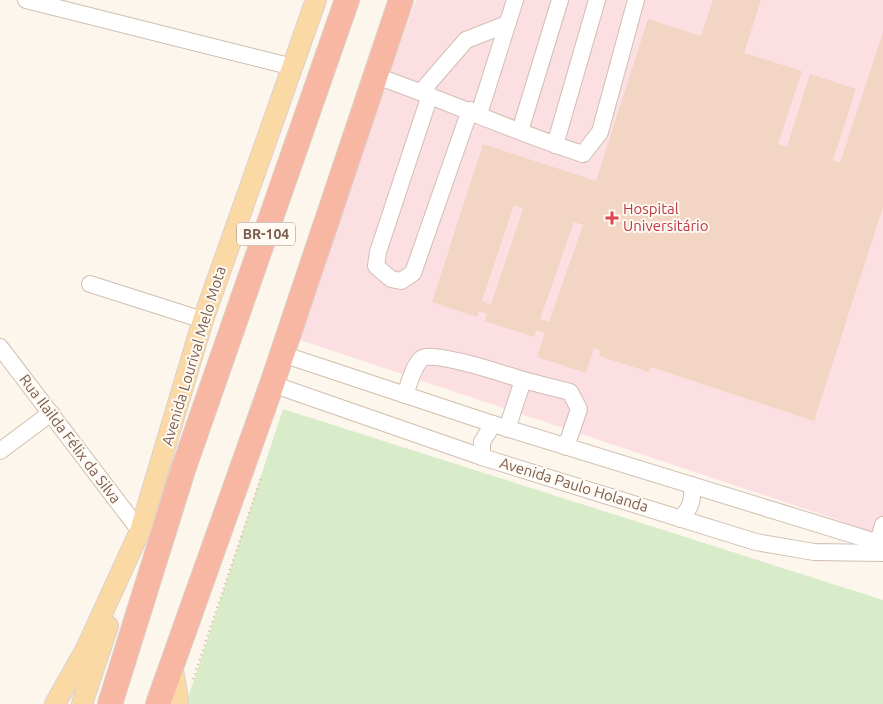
<svg xmlns="http://www.w3.org/2000/svg" width="883" height="704" viewBox="0 0 883 704" font-family="Ubuntu,sans-serif">
	<style>
		.medical { fill: #fbdfe3 }
		.green { fill: #d8ecc9 }
		.building { fill: #f3d5c3; fill-rule: evenodd }
		.lines { fill: none; stroke-linecap: round; stroke-linejoin: round }
		.minor-casing { stroke: #d1beb0; stroke-width: 18 }
		.major-casing { stroke: #dad1cd; stroke-width: 22 }
		.highway-casing { stroke: #dad1cd; stroke-width: 26 }
		.path { stroke: #d9b8a5; stroke-width: 2.5; stroke-dasharray: 1 4; stroke-linecap: butt }
		.minor { stroke: #fff; stroke-width: 16 }
		.major { stroke: #fbd9a5; stroke-width: 20 }
		.highway { stroke: #f7b7a3; stroke-width: 24 }
		.health-dot { fill: #e0444e; stroke: #fffaf3; stroke-width: 2 }
		.labels { text-anchor: middle; stroke-width: 4; stroke-linejoin: round; paint-order: stroke }
		.shield { fill: #fffaf3; stroke: #a28b7f; stroke-width: 1 }
		.shield-label { font-size: 14px; font-weight: bold; fill: #7a5c4d }
		.health-label { font-size: 15px; fill: #be3a42; stroke: #fffaf3; text-anchor: start }
		.street-label { font-size: 15px; fill: #7a5c4d; stroke: #fffaf3 }
	</style>
	<rect width="100%" height="100%" fill="#fdf6ec"/>
	<path class="medical" d="M416,0H883V535L300,340L381,95Z"/>
	<path class="green" d="M283,409L883,600V704H186Z"/>
	<path class="building" d="M713,0H761L744,53L802,71L778,144L787,147L810,74L856,89L833,160L840,163L883,32V207L814,421L651,367L649,372L599,356L601,351L594,348L586,373L537,357L545,333L536,330L534,337L485,321L487,314L479,311L477,317L432,302L483,144L596,181L648,19L701,36ZM514,205L523,209L491,304L482,301ZM574,222L583,225L549,322L540,319Z"/>
	<g class="lines">
		<g class="minor-casing">
			<g id="minor">
				<path d="M26,0L293,67"/>
				<path d="M376,76C446,100 513,132 583,154L600,132L636,0"/>
				<path d="M421,92L466,40L507,24"/>
				<path d="M430,95L378,252L376,266L391,279L401,281L413,273L470,110"/>
				<path d="M479,114L515,0"/>
				<path d="M520,131L560,0"/>
				<path d="M555,145L597,0"/>
				<path d="M90,284L203,320"/>
				<path d="M0,347L140,531"/>
				<path d="M282,354L493,424L883,544"/>
				<path d="M523,380L570,392L579,409L566,447"/>
				<path d="M272,384L482,457L756,542L814,552L883,553"/>
				<path d="M405,395C409,384 413,367 421,359C430,349 507,375 523,380L507,429"/>
				<path d="M0,451L51,413"/>
				<path d="M482,457V442L493,424"/>
				<path d="M680,519C691,508 693,501 692,485"/>
				<path d="M878,542L883,525"/>
			</g>
		</g>
		<g class="major-casing">
			<g id="major">
				<path d="M172,664L178,699L176,704"/>
				<path d="M55,704L85,651L140,531L203,320L316,0"/>
				<path d="M82,704L108,626"/>
			</g>
		</g>
		<g class="highway-casing">
			<g id="highway">
				<path d="M110,704L184,467L347,0"/>
				<path d="M158,704L272,384L401,0"/>
			</g>
		</g>
		<path class="path" d="M193,679L261,478"/>
		<use href="#minor" class="minor"/>
		<use href="#major" class="major"/>
		<use href="#highway" class="highway"/>
	</g>
	<path class="health-dot" d="M609.5 210.5h5v5h5v5h-5v5h-5v-5h-5v-5h5z"/>
	<g class="labels">
		<rect class="shield" x="237" y="222.5" width="58" height="23" rx="4"/>
		<g class="shield-label">
			<text x="266" y="239">BR-104</text>
		</g>
		<g class="health-label">
			<text x="623" y="214">Hospital<tspan x="623" dy="17">Universitário</tspan></text>
		</g>
		<g class="street-label">
			<text transform="translate(194 356) rotate(-73)" y="5">Avenida Lourival Melo Mota</text>
			<text transform="translate(70 439) rotate(53)" y="5">Rua Ilailda Félix da Silva</text>
			<text transform="translate(574 485) rotate(17)" y="5">Avenida Paulo Holanda</text>
		</g>
	</g>
</svg>
